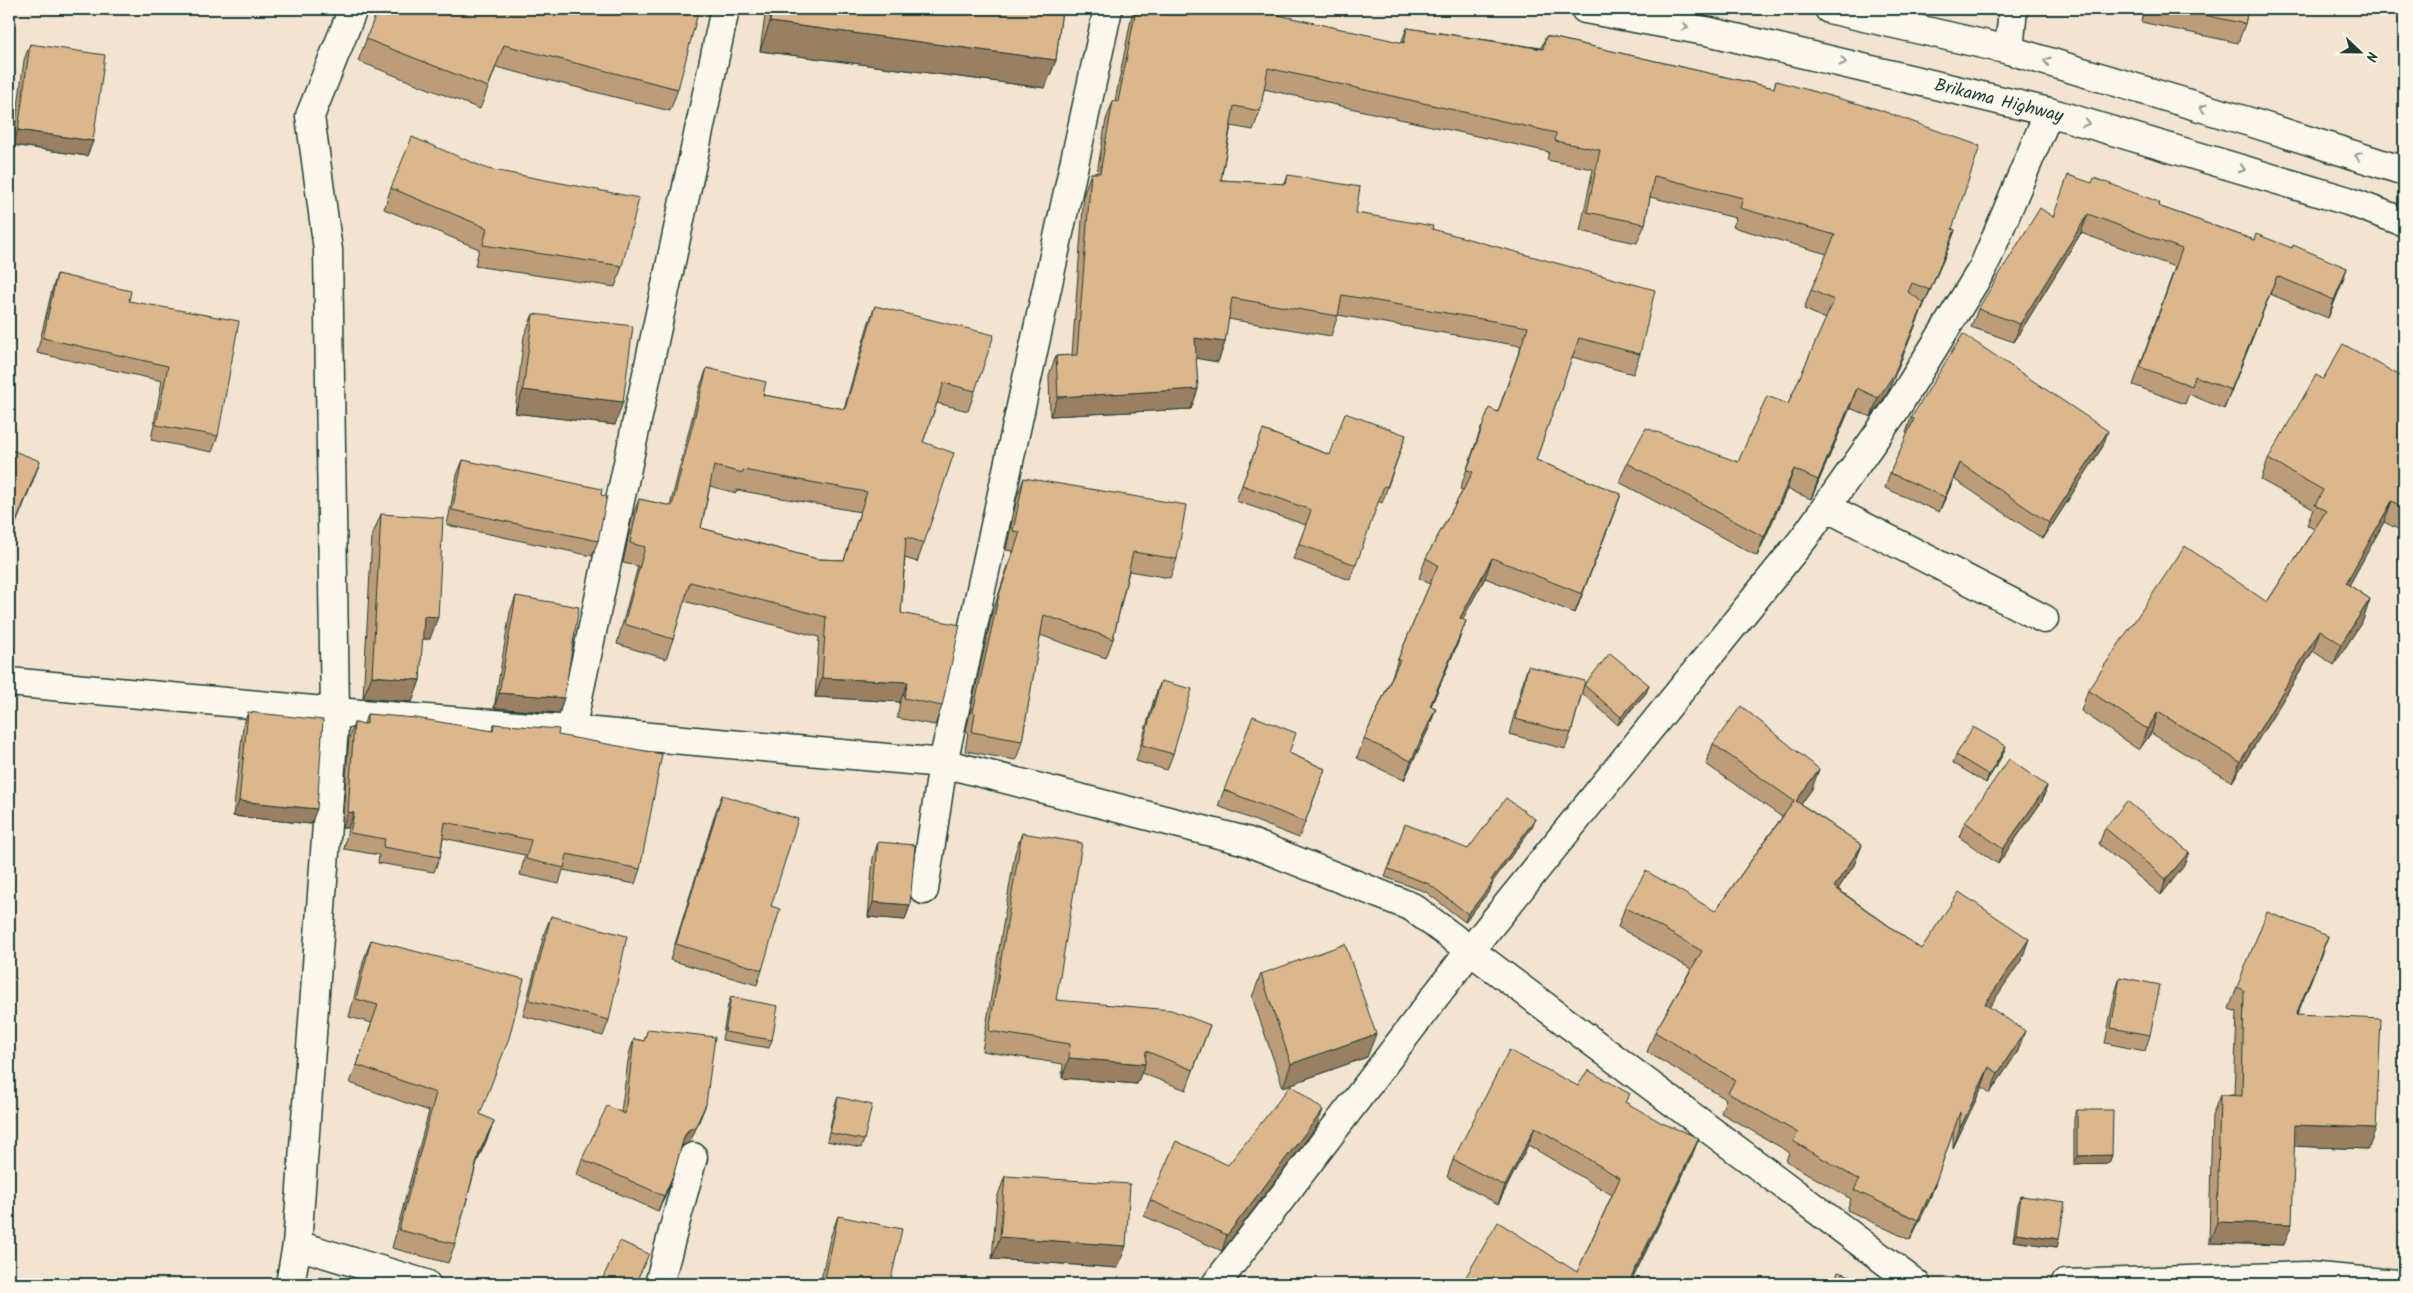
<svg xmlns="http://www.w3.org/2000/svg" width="2413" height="1293" viewBox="0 0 2413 1293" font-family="Kalam,sans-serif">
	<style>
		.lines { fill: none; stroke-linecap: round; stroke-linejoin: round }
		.minor-casing { stroke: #1f3d34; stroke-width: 31 }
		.highway-casing { stroke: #1f3d34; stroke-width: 31 }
		.minor { stroke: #fbf7ec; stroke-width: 28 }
		.highway { stroke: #fbf7ec; stroke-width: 28 }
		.wall { fill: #bd9d79; stroke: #1f3d34; fill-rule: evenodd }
		.shaded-wall { fill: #9a8063; stroke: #1f3d34 }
		.building { fill: #dcb78d; stroke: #1f3d34; fill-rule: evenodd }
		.oneway { stroke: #8d9a90 }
		.labels { text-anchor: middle; stroke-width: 4; stroke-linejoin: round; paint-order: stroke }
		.street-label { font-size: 18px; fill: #1f3d34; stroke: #fbf7ec }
	</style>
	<rect width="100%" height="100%" fill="#f2e4d0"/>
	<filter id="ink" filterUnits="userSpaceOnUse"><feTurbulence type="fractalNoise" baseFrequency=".02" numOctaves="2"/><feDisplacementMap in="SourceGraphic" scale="10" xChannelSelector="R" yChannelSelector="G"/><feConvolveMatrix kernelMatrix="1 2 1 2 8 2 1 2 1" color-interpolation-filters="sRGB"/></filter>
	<g filter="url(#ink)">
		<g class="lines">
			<g class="minor-casing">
				<g id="minor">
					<path d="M2009,50L2013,9"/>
					<path d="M1826,507L2044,619"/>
					<path d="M9,682L335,712L571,730L943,763L1246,841L1412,907L1916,1284"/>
					<path d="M571,730L725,9"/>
					<path d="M924,890L943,763L1108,9"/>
					<path d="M297,1245L426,1284"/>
					<path d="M290,1284L297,1245L335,712L328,250L310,116L353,9"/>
					<path d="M659,1284L693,1157"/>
					<path d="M1216,1284L1469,952L1804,538L1895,410L1983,268L2049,112"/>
					<path d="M2065,1284L2306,1276L2397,1284"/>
				</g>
			</g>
			<g class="highway-casing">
				<g id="highway">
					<path d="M1585,9L1711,32L2049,112L2348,201L2404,222"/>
					<path d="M1829,9L2009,50L2250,122L2404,171"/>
				</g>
			</g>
			<use href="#minor" class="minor"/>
			<use href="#highway" class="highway"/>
		</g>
		<g class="wall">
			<path d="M378,9L678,89L670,111L496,67L480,109L358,61Z"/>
			<path d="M766,9H1062L1056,60L1045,88L760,51Z"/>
			<path d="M1133,9H1264L1278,15L1401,43L1407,28L1541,48L1546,36L1774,88L1776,81L1952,229L1955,230L1948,249L1922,309L1887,394L1871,417L1850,408L1811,499L1787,489L1757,556L1619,482L1627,463L1738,462L1788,404L1826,319L1804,309L1811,290L1827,254L1733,227L1736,218L1650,197L1645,224L1637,243L1580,231L1593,169L1547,160L1549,152L1264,89L1260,111L1253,130L1231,126L1221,180L1285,184L1288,175L1356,213L1432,229L1640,354L1633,374L1572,357L1536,460L1621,494L1575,613L1485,578L1462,619L1459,640L1431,706L1436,708L1429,728L1404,780L1357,758L1364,739L1391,679L1398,659L1430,584L1419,578L1426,558L1463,490L1460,489L1481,428L1498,411L1521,346L1338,315L1331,336L1228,319L1225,342L1218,362L1196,358L1198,389L1191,409L1050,416L1049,375L1056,356L1072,355L1084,193L1091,173H1097L1106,120L1113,101H1115Z"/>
			<path d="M2123,9H2248L2245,24L2238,43L2141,22L2143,13Z"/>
			<path d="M2404,39V49H2401Z"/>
			<path d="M30,44L93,141L87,156L13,145L24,60Z"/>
			<path d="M391,188L622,266L615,287L475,266L479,249L384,209Z"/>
			<path d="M2158,206L2254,240L2292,248L2347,268L2328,318L2270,294L2224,409L2189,394L2185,404L2133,385L2175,267L2081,233L2014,342L1971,327L1978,309L2053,217Z"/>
			<path d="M57,274L129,301L218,436L212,452L151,440L162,381L37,353L52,290Z"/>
			<path d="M875,306L975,391L968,411L937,403L923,442L924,543L917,562L905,558L901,613L942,706L935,725L897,718L900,702L815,697L819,637L684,601L673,639L666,659L617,644L638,566L623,563L632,518L639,499L670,506L700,387L707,368L763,395L844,409L868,325ZM710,486L736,493L737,490L860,512L844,560L817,559L701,528Z"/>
			<path d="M533,314L615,425L515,413L524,336Z"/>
			<path d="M2404,378V532L2384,522L2349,585L2370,599L2363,620L2334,665L2313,651L2232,782L2151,733L2139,750L2081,711L2088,690L2267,602L2314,529L2307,525L2313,509L2261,480L2268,459L2323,379Z"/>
			<path d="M1911,418L2103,446L2043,539L1954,479L1939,512L1885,488L1890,473L1908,434L1906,433Z"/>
			<path d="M1263,430L1330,455L1406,435L1382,503L1378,501L1350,580L1293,559L1306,525L1236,501Z"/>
			<path d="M463,460L601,495L598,541L592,556L447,525L457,475Z"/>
			<path d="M1024,478L1177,559L1170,578L1129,571L1113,639L1106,658L1040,635L1022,741L1016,760L965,751L968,732L966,731L992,614L1013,551L1006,550L1017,497Z"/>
			<path d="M381,514L430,639H422L420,680L412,702L363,698L372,536Z"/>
			<path d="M516,596L559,713L494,708L510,612Z"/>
			<path d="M1528,666L1584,685H1649L1646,693L1618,725L1582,693L1571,733L1565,749L1509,734L1523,682Z"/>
			<path d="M1161,681L1173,754L1167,770L1136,761L1155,696Z"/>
			<path d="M248,712L311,824L233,816L243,727Z"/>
			<path d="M367,714L492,731L494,724L558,735L640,869L635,884L563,870L559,884L520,875L525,855L443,838L440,857L434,872L378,863L379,855L344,849L348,828H342L349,738L354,723L364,724Z"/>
			<path d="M1713,744L1812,789L1801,804L1862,845L1854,865L1838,889L1921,949L2022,959L1989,1007L2018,1051L1990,1093L1982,1087L1953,1148V1132L1929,1201L1910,1240L1847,1210L1851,1199L1786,1161L1789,1152L1721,1113L1726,1099L1647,1052L1655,1032L1691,969L1618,927L1625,907L1715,911L1782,817L1706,764Z"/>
			<path d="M1289,753L1325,769L1299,838L1218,806L1224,790Z"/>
			<path d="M2003,754L1986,783L1953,763L1956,755Z"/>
			<path d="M2404,759V781L2397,778Z"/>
			<path d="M2047,786L2042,801L1998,864L1959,837L1965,822Z"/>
			<path d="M722,795L771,906L762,970L757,985L670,960L716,811Z"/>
			<path d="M1535,819L1532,827L1493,881L1490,890L1465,922L1426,892L1385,877L1388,869L1468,849Z"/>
			<path d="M2105,828L2183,867L2161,895L2099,844Z"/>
			<path d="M1022,833L1056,1000L1210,1025L1186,1090L1141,1073L1137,1084L1062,1078L1063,1064L982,1051L1015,853Z"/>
			<path d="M878,842L910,905L905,920L868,917L873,858Z"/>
			<path d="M551,916L609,1020L603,1036L523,1016L545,931Z"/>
			<path d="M2328,936L2297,1015L2368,1149L2294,1146L2284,1245L2209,1243L2212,1116L2220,1095H2234L2237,1012L2229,1009L2237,987Z"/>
			<path d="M371,940L480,1115L494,1121L487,1139L477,1162L455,1244L448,1263L392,1248L429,1111L350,1083L372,1023L349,1017L364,959Z"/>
			<path d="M1261,974L1367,1057L1283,1087L1252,997Z"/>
			<path d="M2120,977L2150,1035L2145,1051L2105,1043L2115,993Z"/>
			<path d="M731,997L772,1040L769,1048L722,1040L728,1005Z"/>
			<path d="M648,1029L706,1104L700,1119L690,1142L682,1146L681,1148L668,1189L658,1211L577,1175L582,1159L621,1112L629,1054L634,1039L644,1041Z"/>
			<path d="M1578,1086L1626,1103L1692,1156L1630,1284H1462L1464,1280L1577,1272L1612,1195L1528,1145L1498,1204L1447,1177L1453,1160Z"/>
			<path d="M838,1097L864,1140L861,1148L827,1141L835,1105Z"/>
			<path d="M2077,1110L2112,1155L2109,1163L2074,1164V1118Z"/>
			<path d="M1317,1126L1222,1251L1144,1216L1150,1200Z"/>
			<path d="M1005,1176L1118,1268L992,1259L997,1198Z"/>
			<path d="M2404,1186V1212L2397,1210Z"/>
			<path d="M2021,1196L2059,1239L2057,1247L2013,1241L2018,1204Z"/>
			<path d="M838,1216L890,1284H820L830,1238Z"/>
		</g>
		<g class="shaded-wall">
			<path d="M770,22L1056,60L1045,88L760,51Z"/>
			<path d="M18,130L93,141L87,156L13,145Z"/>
			<path d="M2088,214L2081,233L2014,342L2020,324Z"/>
			<path d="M1955,230L1948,249L1922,309L1930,290Z"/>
			<path d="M2347,268L2341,286L2328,318L2334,300Z"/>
			<path d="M2277,276L2270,294L2224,409L2231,390Z"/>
			<path d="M1924,303L1917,322L1887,394L1871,417L1878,398Z"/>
			<path d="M1195,338L1225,342L1218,362L1188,357Z"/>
			<path d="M1857,388L1850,408L1811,499L1818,480Z"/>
			<path d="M1198,389L1191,409L1050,416L1058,397Z"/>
			<path d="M523,390L623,402L615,425L515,413Z"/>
			<path d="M2108,431L2103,446L2043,539L2049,523Z"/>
			<path d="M40,461L33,481L9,541V540Z"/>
			<path d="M1960,463L1954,479L1939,512L1945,497Z"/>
			<path d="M1794,469L1787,489L1757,556L1764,537Z"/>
			<path d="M1621,494L1614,513L1575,613L1582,594Z"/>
			<path d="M2392,501L2384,522L2339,604L2346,583Z"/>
			<path d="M1492,558L1485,578L1453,637L1460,618Z"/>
			<path d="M2370,599L2363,620L2334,665L2341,644Z"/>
			<path d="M424,616L438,617L430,639H416Z"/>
			<path d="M1466,621L1459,640L1423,725L1430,706Z"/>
			<path d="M2320,630L2313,651L2232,782L2240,762Z"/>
			<path d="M372,676L420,680L412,702L363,698Z"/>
			<path d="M822,678L908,682L900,702L815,697Z"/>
			<path d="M1649,685L1646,693L1618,725L1621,717Z"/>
			<path d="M499,693L564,698L559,713L494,708Z"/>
			<path d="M1436,708L1429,728L1404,780L1411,761Z"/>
			<path d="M2158,712L2151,733L2139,750L2147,729Z"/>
			<path d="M2006,746L2003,754L1986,783L1989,775Z"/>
			<path d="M1819,769L1812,789L1789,821L1796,801Z"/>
			<path d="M2047,786L2042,801L1998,864L2003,849Z"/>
			<path d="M239,801L317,809L311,824L233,816Z"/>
			<path d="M348,812L354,813L348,828H342Z"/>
			<path d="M1535,819L1532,827L1488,888L1491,880Z"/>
			<path d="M1862,845L1854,865L1827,906L1834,887Z"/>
			<path d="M2189,852L2183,867L2161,895L2166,879Z"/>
			<path d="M1493,882L1490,890L1465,922L1468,914Z"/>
			<path d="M873,902L910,905L905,920L868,917Z"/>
			<path d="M2328,936L2320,958L2288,1037L2296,1015Z"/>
			<path d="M2029,939L2022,959L1978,1024L1985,1004Z"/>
			<path d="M2025,1031L2018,1051L1990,1093L1998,1073Z"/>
			<path d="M1376,1034L1367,1057L1283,1087L1291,1064Z"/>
			<path d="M1069,1058L1145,1064L1137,1084L1062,1078Z"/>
			<path d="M1989,1067L1982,1087L1953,1148L1960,1128Z"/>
			<path d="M706,1104L700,1119L690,1142L682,1146L678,1153L684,1137Z"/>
			<path d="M1323,1110L1317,1126L1222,1251L1227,1235Z"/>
			<path d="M494,1121L487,1139L473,1171L479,1153Z"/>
			<path d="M2295,1125L2376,1128L2368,1149L2287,1146Z"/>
			<path d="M1535,1127L1528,1145L1498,1204L1505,1186Z"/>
			<path d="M1699,1138L1692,1156L1630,1284H1628Z"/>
			<path d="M2112,1155L2109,1163L2074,1164L2077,1156Z"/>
			<path d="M674,1173L668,1189L658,1211L664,1196Z"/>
			<path d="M1936,1181L1929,1201L1910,1240L1918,1220Z"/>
			<path d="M2217,1222L2292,1224L2284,1245L2209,1243Z"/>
			<path d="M2016,1233L2059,1239L2057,1247L2013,1241Z"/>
			<path d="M1000,1237L1126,1246L1118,1268L992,1259Z"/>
		</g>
		<g class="building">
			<path d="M378,9H699L678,89L504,45L488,87L366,39Z"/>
			<path d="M772,9H1062L1056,60L770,22Z"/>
			<path d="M1136,9H1264L1279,11L1278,15L1404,43L1407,28L1543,49L1546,36L1774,88L1776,81L1877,109L1980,146L1952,229L1955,230L1930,290L1912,283L1908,292L1924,303L1894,374L1878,398L1857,388L1818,480L1794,469L1764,537L1627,463L1646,428L1738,462L1767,396L1788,404L1834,300L1811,290L1835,235L1740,208L1743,198L1654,176L1645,224L1587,212L1600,150L1555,141L1556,133L1268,68L1260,111L1234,106L1221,180L1286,184L1288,175L1360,187L1356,213L1433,226L1432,229L1655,290L1640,354L1579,338L1536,460L1621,494L1582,594L1492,558L1460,618L1466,621L1430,706L1436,708L1411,761L1364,739L1400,660L1398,659L1438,565L1426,558L1473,472L1467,470L1489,408L1498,412L1528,327L1342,295L1338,316L1232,298L1225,342L1195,338L1198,389L1058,397L1056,356L1077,355L1091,173H1100L1113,101L1118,102Z"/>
			<path d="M2178,9H2248L2245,24Z"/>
			<path d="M30,44L105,55L93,141L18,130Z"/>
			<path d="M412,137L488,169L639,198L622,266L483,245L487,228L391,188Z"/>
			<path d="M2068,175L2092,183L2094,178L2159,202L2158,206L2254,240L2256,234L2292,248L2293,245L2347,268L2334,300L2277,276L2231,390L2195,376L2192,386L2140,367L2182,249L2088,214L2020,324L1978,309L2040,208L2053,217Z"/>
			<path d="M57,274L131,291L129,301L239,321L218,436L156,425L168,366L43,338Z"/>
			<path d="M875,306L994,335L975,391L944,383L923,442L954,453L924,543L906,537L901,613L960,625L942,706L904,698L908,682L822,678L826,617L690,582L673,639L624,624L645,547L630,543L639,499L672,506L707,368L766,382L763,395L845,409ZM714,466L743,473V470L867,492L844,560L817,559L701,528Z"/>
			<path d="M533,314L633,326L623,402L523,390Z"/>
			<path d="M1963,334L2108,431L2049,523L1960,463L1945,497L1890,473L1914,419L1911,418Z"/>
			<path d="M2343,344L2404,378V508L2392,501L2346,583L2370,599L2341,644L2320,630L2240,762L2158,712L2147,729L2088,690L2185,546L2267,602L2326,511L2315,505L2323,490L2268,459L2316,375L2323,379Z"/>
			<path d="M1345,413L1406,435L1387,487L1384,486L1356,565L1299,544L1311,510L1242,485L1263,430L1330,455Z"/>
			<path d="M9,449L40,461L9,540Z"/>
			<path d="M463,460L602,489L601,495L607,496L598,541L452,510Z"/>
			<path d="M1024,478L1186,505L1177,559L1133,552L1113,639L1044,615L1022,741L972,732L975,713L973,712L999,595L1020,532L1013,531Z"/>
			<path d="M381,514L443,518L438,617L424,616L420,680L372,676Z"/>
			<path d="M516,596L579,607L564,698L499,693Z"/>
			<path d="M1610,653L1649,685L1621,717L1584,685Z"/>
			<path d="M1528,666L1585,681L1571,733L1515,719Z"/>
			<path d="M1161,681L1192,689L1173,754L1142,745Z"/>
			<path d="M1741,706L1819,769L1796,801L1862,845L1834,887L1921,949L1959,892L2029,939L1985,1004L2025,1031L1998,1073L1989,1067L1960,1128V1112L1936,1181L1918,1220L1854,1190L1859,1180L1793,1141L1798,1133L1728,1093L1735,1080L1655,1032L1702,951L1625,907L1646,871L1715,911L1794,801L1713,744Z"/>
			<path d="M248,712L323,720L317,809L239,801Z"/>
			<path d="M367,714L416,718L493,731L494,724L559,729L558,735L662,754L640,869L567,854L564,868L526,859L531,840L445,822L440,857L383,847L385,839L350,833L354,813L348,812L354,723L367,724Z"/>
			<path d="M1253,716L1296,733L1289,753L1325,769L1305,822L1224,790Z"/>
			<path d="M1973,727L2006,746L1989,775L1956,755Z"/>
			<path d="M2009,759L2047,786L2003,849L1965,822Z"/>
			<path d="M722,795L798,819L771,906L780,909L762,970L676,944Z"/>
			<path d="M1506,798L1535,819L1491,880L1493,882L1468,914L1429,884L1388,869L1405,824L1468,849Z"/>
			<path d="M2127,801L2189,852L2166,879L2105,828Z"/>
			<path d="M1022,833L1082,843L1056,1000L1171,1010L1210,1025L1193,1070L1146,1051L1145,1064L1069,1058L1070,1044L989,1031Z"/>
			<path d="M878,842L915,845L910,905L873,902Z"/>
			<path d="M2267,912L2328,936L2296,1015L2381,1019L2376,1128L2295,1125L2292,1224L2217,1222L2220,1095L2242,1096L2244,990L2237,987Z"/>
			<path d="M551,916L627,936L609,1020L529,1000Z"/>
			<path d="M371,940L524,979L509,1038L480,1114L494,1121L479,1153L455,1244L399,1230L436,1093L357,1065L378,1005L356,999Z"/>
			<path d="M1345,944L1376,1034L1291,1064L1261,974Z"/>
			<path d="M2120,977L2160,985L2150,1035L2111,1028Z"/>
			<path d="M731,997L778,1006L772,1040L725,1032Z"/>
			<path d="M648,1029L715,1037L706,1104L696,1126L688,1130L684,1137L674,1173L664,1196L582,1159L607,1106L625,1114L634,1039L644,1041Z"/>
			<path d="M1509,1050L1578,1086L1588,1070L1630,1094L1625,1102L1662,1123L1699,1138L1628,1284H1470L1464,1280L1498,1222L1577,1272L1620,1178L1535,1127L1505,1186L1453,1160Z"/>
			<path d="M1291,1085L1323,1110L1227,1235L1150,1200L1176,1141L1228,1165Z"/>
			<path d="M838,1097L872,1105L864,1140L830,1133Z"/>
			<path d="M2077,1110H2113L2112,1155L2077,1156Z"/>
			<path d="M1005,1176L1130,1184L1126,1246L1000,1237Z"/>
			<path d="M2021,1196L2065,1202L2059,1239L2016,1233Z"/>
			<path d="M838,1216L902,1229L890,1284H824Z"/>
			<path d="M620,1241L649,1254L635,1284H600Z"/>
			<path d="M1838,1272L1874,1284H1834Z"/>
		</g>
		<defs><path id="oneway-chevron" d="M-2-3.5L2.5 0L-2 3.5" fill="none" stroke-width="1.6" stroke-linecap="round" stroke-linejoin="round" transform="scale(1.25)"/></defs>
		<g class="oneway">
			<use href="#oneway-chevron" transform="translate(1685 27) rotate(10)"/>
			<use href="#oneway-chevron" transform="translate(2047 61) rotate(-163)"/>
			<use href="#oneway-chevron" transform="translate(1843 62) rotate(13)"/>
			<use href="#oneway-chevron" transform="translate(2203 108) rotate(-163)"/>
			<use href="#oneway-chevron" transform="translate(2086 123) rotate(17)"/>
			<use href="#oneway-chevron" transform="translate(2358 156) rotate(-162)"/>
			<use href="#oneway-chevron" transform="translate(2242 169) rotate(17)"/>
		</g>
	</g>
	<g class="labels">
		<g class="street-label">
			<text transform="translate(1999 100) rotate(14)" y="6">Brikama Highway</text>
		</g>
	</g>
	<rect width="2413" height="1293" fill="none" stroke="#fbf7ec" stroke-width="30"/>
	<rect x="15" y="15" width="2383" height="1263" fill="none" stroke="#1f3d34" stroke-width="2" filter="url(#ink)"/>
	<g transform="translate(2360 52) rotate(112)" stroke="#fbf7ec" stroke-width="4" paint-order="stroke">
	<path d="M0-4L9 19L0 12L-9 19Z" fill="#1f3d34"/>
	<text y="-8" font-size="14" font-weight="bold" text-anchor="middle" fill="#1f3d34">N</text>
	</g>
</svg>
